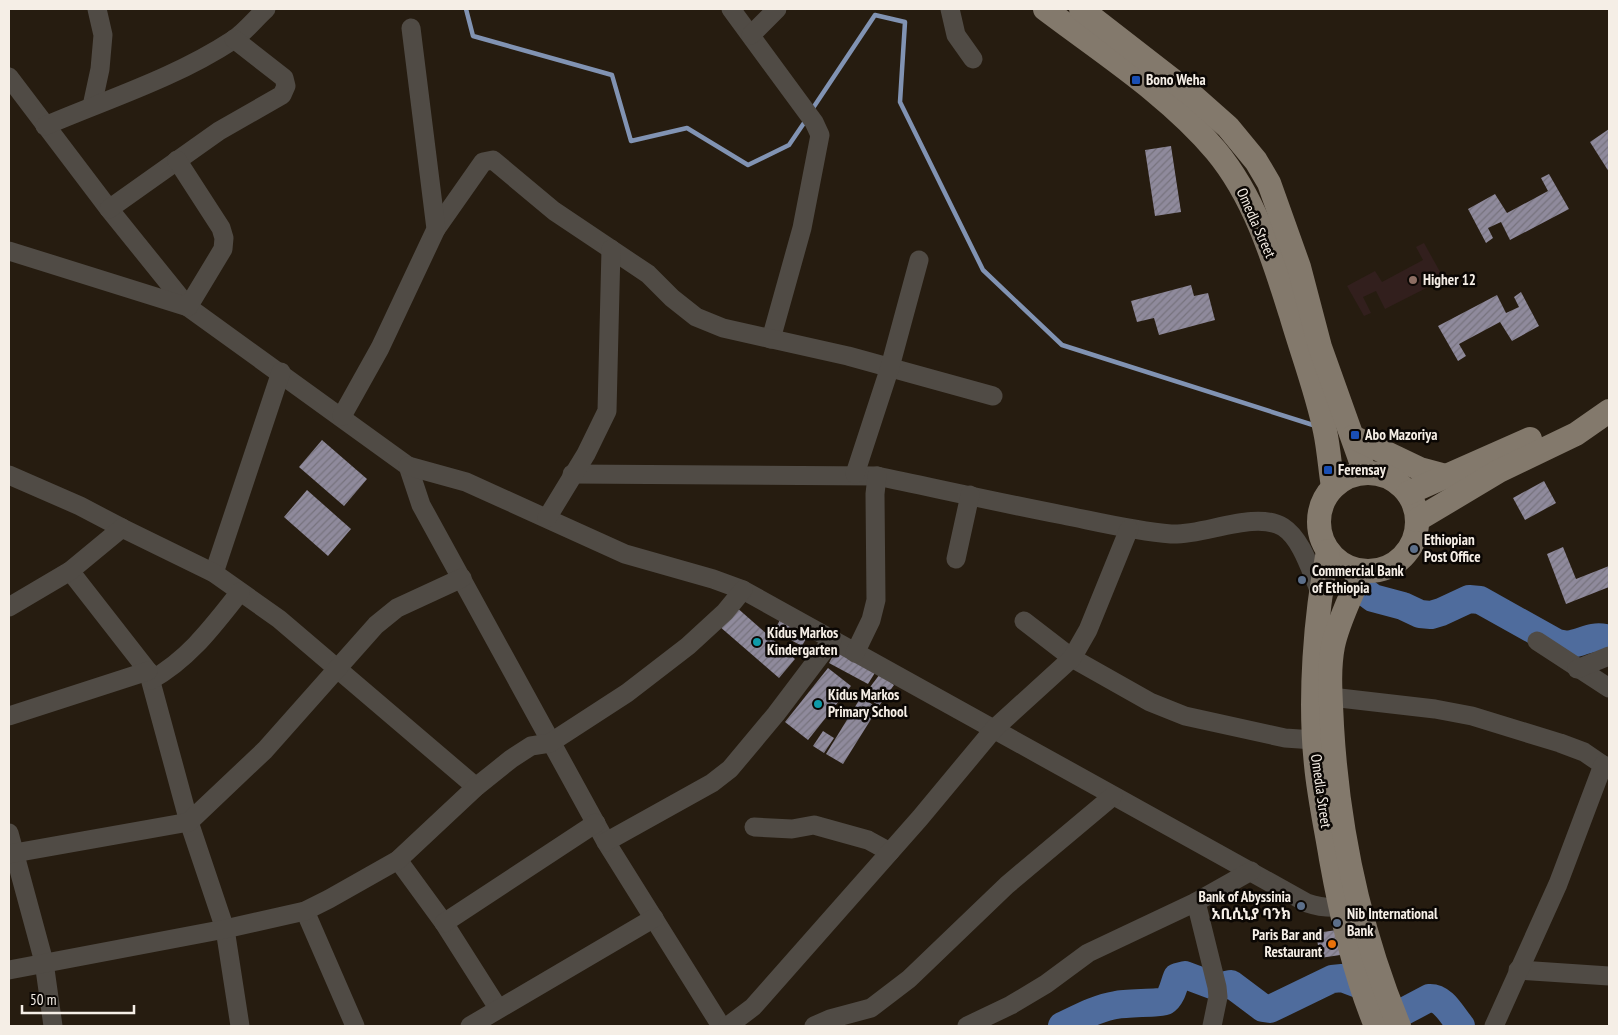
<svg xmlns="http://www.w3.org/2000/svg" width="1618" height="1035" viewBox="0 0 1618 1035" font-family="'PT Sans Narrow','Noto Sans Ethiopic',sans-serif">
	<style>
		.education { fill: #321f1d }
		.lines { fill: none; stroke-linecap: round; stroke-linejoin: round }
		.stream { stroke: #8193b3; stroke-width: 4.5 }
		.river { stroke: #4f6c9d; stroke-width: 28 }
		.building { fill: url(#building-hatch) }
		.minor { stroke: #504b45; stroke-width: 19 }
		.major { stroke: #83796c; stroke-width: 24 }
		.transit-dot { fill: #1a4fb4; stroke: #0b0704; stroke-width: 2 }
		.education-dot { fill: #8d6e63; stroke: #0b0704; stroke-width: 2 }
		.service-dot { fill: #5c6f8a; stroke: #0b0704; stroke-width: 2 }
		.culture-dot { fill: #0f9aa8; stroke: #0b0704; stroke-width: 2 }
		.food-dot { fill: #e8710a; stroke: #0b0704; stroke-width: 2 }
		.labels { text-anchor: middle; stroke-width: 5; stroke-linejoin: round; paint-order: stroke }
		.poi-label { font-size: 15px; font-weight: bold; fill: #f5eee6; stroke: #0b0704; text-anchor: start }
		.street-label { font-size: 15px; fill: #f5eee6; stroke: #0b0704 }
	</style>
	<defs>
		<pattern id="building-hatch" width="6" height="6" patternUnits="userSpaceOnUse" patternTransform="scale(1.25)"><rect width="6" height="6" fill="#8f8a9c"/><path d="M-1 1l2-2M0 6l6-6M5 7l2-2" fill="none" stroke="#77737e"/></pattern>
	</defs>
	<rect width="100%" height="100%" fill="#261c10"/>
	<path class="education" d="M1424,243L1444,279L1385,309L1376,291L1363,297L1371,313L1364,316L1347,286L1375,271L1382,282L1423,260L1416,247Z"/>
	<g class="lines">
		<g class="stream">
			<path d="M466,9L473,36L612,75L631,141L687,128L748,165L789,145L806,120"/>
			<path d="M811,111L875,15L905,22L900,102L983,270L1062,345L1313,425"/>
		</g>
		<g class="river">
			<path d="M1361,589L1373,598L1403,606L1420,614L1431,615L1441,612L1469,599L1480,600L1557,643C1577,649 1587,634 1605,638L1609,644"/>
			<path d="M1395,1016L1429,998C1444,997 1452,1016 1461,1026"/>
			<path d="M1062,1026C1079,1018 1097,1008 1116,1005C1126,1003 1162,1003 1165,1001C1172,997 1174,984 1177,977L1185,975L1217,987L1231,984L1263,1008L1270,1009L1332,979L1342,978L1363,986"/>
		</g>
	</g>
	<g class="building">
		<path d="M1609,129V172L1590,142Z"/>
		<path d="M1171,146L1181,212L1155,216L1145,150Z"/>
		<path d="M1549,174L1569,209L1510,240L1501,222L1488,228L1493,238L1486,243L1468,209L1495,194L1507,213L1548,191L1541,178Z"/>
		<path d="M1191,285L1194,296L1208,293L1215,320L1159,335L1154,318L1137,322L1131,301Z"/>
		<path d="M1521,292L1539,326L1512,341L1500,322L1459,344L1466,356L1458,361L1438,326L1497,295L1506,313L1519,307L1514,297Z"/>
		<path d="M322,440L367,479L344,506L299,467Z"/>
		<path d="M1544,481L1556,503L1525,520L1513,498Z"/>
		<path d="M307,490L351,529L328,556L284,517Z"/>
		<path d="M1563,547L1576,579L1609,566V587L1566,604L1547,554Z"/>
		<path d="M735,606L795,659L779,678L719,626Z"/>
		<path d="M780,620L808,635L802,646L774,631Z"/>
		<path d="M837,648L876,671L868,684L829,663Z"/>
		<path d="M828,668L851,686L808,740L785,722Z"/>
		<path d="M880,674L894,685L879,706L864,695Z"/>
		<path d="M861,697L878,708L843,764L826,754Z"/>
		<path d="M823,731L834,738L824,753L813,746Z"/>
		<path d="M1344,929L1347,954L1320,958L1316,933Z"/>
	</g>
	<g class="lines">
		<g class="minor">
			<path d="M731,9L814,122L820,135L802,228L771,339"/>
			<path d="M950,9L956,35L973,59"/>
			<path d="M751,35L777,9"/>
			<path d="M9,77L109,209L188,307L408,466L421,505L606,842L721,1026"/>
			<path d="M92,106L100,69L103,35L97,9"/>
			<path d="M45,126C108,99 175,78 233,40C245,32 255,19 266,9"/>
			<path d="M109,209L219,131L282,95L286,86L284,78L234,39"/>
			<path d="M436,229L483,162L493,160L554,211L648,274L672,298L696,317L723,328L848,356L993,396"/>
			<path d="M9,251L188,307L223,249L224,238L221,228L177,160"/>
			<path d="M342,416L380,348L436,229L411,28"/>
			<path d="M408,466L466,482L625,554L713,579L743,590L1307,903C1322,908 1336,909 1352,905"/>
			<path d="M572,474L877,476C939,489 1001,503 1063,515C1098,522 1134,531 1171,534C1203,536 1255,510 1283,527C1302,539 1311,572 1320,592"/>
			<path d="M855,474L890,367L919,260"/>
			<path d="M9,475L80,506L122,528"/>
			<path d="M547,518L586,454L607,411L611,249"/>
			<path d="M956,559L970,495"/>
			<path d="M70,571L148,671L189,822L225,929L240,1026"/>
			<path d="M214,573L281,372"/>
			<path d="M9,607L70,571L122,528L214,573L279,619L476,787"/>
			<path d="M1024,621L1072,658L1150,702L1185,716L1285,738L1314,740"/>
			<path d="M1537,641L1609,688"/>
			<path d="M855,653L871,620L876,600L875,494L877,476"/>
			<path d="M1577,669L1609,656"/>
			<path d="M151,680C189,659 213,626 240,592"/>
			<path d="M1331,697L1435,709L1472,716L1560,743L1584,752L1603,765"/>
			<path d="M9,716L148,671"/>
			<path d="M754,827L792,829L814,825L868,840L890,852"/>
			<path d="M9,833L44,962L53,1026"/>
			<path d="M606,842L712,783L730,769L776,714L832,640"/>
			<path d="M9,854L189,822L265,750L376,625L397,608L462,578"/>
			<path d="M398,860L444,923L498,1008"/>
			<path d="M1196,902L1251,871"/>
			<path d="M305,911L355,1026"/>
			<path d="M444,923L596,823"/>
			<path d="M9,970L225,929L305,911L329,899L398,860L476,787L511,759L531,746L550,743L627,693L688,646L725,612L743,590"/>
			<path d="M1518,970L1609,976"/>
			<path d="M470,1026L654,918"/>
			<path d="M728,1026L753,1007L920,818L994,729L1072,658L1088,630L1129,529"/>
			<path d="M814,1026L830,1019L871,1008L909,979L1007,885L1113,796"/>
			<path d="M967,1026L1011,1005L1046,984L1088,953L1196,902L1217,987L1218,997L1212,1026"/>
			<path d="M1494,1026L1558,884L1603,765L1609,769"/>
		</g>
		<g class="major">
			<path d="M1045,9C1103,53 1169,95 1216,151C1255,198 1273,258 1291,315C1302,353 1317,392 1325,431C1329,450 1330,469 1333,487"/>
			<path d="M1081,9L1193,96L1228,127L1256,161L1269,183L1299,267L1320,347L1365,473"/>
			<path d="M1353,437L1420,469L1446,476"/>
			<circle cx="1368" cy="522" r="49"/>
			<path d="M1408,493L1530,439"/>
			<path d="M1417,520L1499,471L1576,434L1609,411"/>
			<path d="M1328,551C1315,617 1309,698 1316,765C1319,797 1326,828 1331,859C1341,915 1354,973 1376,1026"/>
			<path d="M1361,571C1352,596 1338,621 1333,646C1328,672 1331,700 1332,726C1338,828 1360,932 1399,1026"/>
		</g>
	</g>
	<g class="transit-dot">
		<rect x="1131" y="75" width="10" height="10" rx="2.5"/>
		<rect x="1350" y="430" width="10" height="10" rx="2.5"/>
		<rect x="1323" y="465" width="10" height="10" rx="2.5"/>
	</g>
	<circle class="education-dot" cx="1413" cy="280" r="5"/>
	<g class="service-dot">
		<circle cx="1414" cy="549" r="5"/>
		<circle cx="1302" cy="580" r="5"/>
		<circle cx="1301" cy="906" r="5"/>
		<circle cx="1337" cy="923" r="5"/>
	</g>
	<g class="culture-dot">
		<circle cx="757" cy="642" r="5"/>
		<circle cx="818" cy="704" r="5"/>
	</g>
	<circle class="food-dot" cx="1332" cy="944" r="5"/>
	<g class="labels">
		<g class="poi-label">
			<text x="1146" y="85">Bono Weha</text>
			<text x="1423" y="285">Higher 12</text>
			<text x="1365" y="440">Abo Mazoriya</text>
			<text x="1338" y="475">Ferensay</text>
			<text x="1424" y="545">Ethiopian<tspan x="1424" dy="17">Post Office</tspan></text>
			<text x="1312" y="576">Commercial Bank<tspan x="1312" dy="17">of Ethiopia</tspan></text>
			<text x="767" y="638">Kidus Markos<tspan x="767" dy="17">Kindergarten</tspan></text>
			<text x="828" y="700">Kidus Markos<tspan x="828" dy="17">Primary School</tspan></text>
			<text x="1291" y="902" text-anchor="end">Bank of Abyssinia<tspan x="1291" dy="17">አቢሲኒያ ባንክ</tspan></text>
			<text x="1347" y="919">Nib International<tspan x="1347" dy="17">Bank</tspan></text>
			<text x="1322" y="940" text-anchor="end">Paris Bar and<tspan x="1322" dy="17">Restaurant</tspan></text>
		</g>
		<g class="street-label">
			<text transform="translate(1256 223) rotate(66)" y="5">Omedla Street</text>
			<text transform="translate(1321 791) rotate(82)" y="5">Omedla Street</text>
		</g>
	</g>
	<rect width="1618" height="1035" fill="none" stroke="#f5eee6" stroke-width="20"/>
	<path d="M22 1005v8h112v-8" fill="none" stroke="#f5eee6" stroke-width="2.5"/>
	<text x="30" y="1005" font-size="15" fill="#f5eee6" stroke="#0b0704" stroke-width="4" paint-order="stroke">50 m</text>
</svg>
